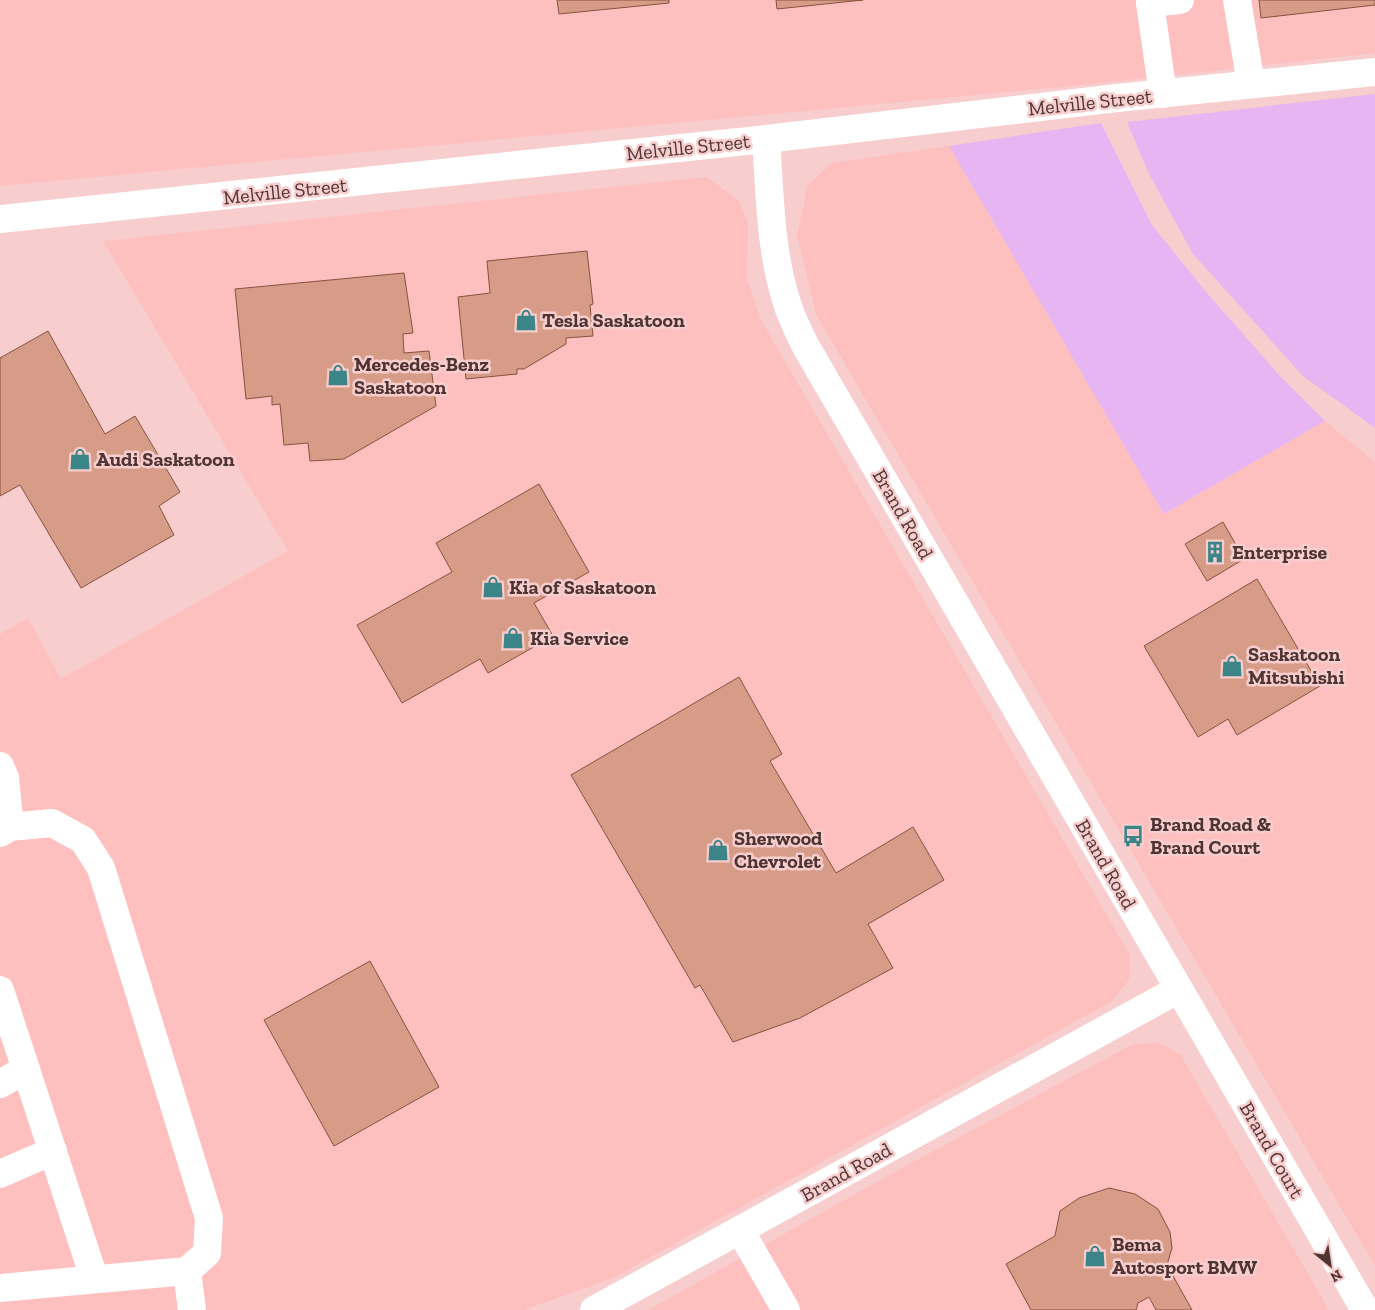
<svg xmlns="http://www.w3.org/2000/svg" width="1375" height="1310" viewBox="0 0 1375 1310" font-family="'Zilla Slab',serif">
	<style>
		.built { fill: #fdc0bf }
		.green { fill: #e7b5f2 }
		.building { fill: #d79c87; stroke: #87513f }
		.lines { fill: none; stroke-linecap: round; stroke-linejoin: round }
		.minor { stroke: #fff; stroke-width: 28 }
		.labels { text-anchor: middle; stroke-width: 5; stroke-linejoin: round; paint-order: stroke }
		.street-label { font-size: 20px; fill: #4f3434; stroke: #f7cecd }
		.poi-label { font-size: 20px; font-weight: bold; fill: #4f3434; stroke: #f7cecd; text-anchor: start }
	</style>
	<rect width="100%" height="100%" fill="#f7cecd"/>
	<g class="built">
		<path d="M0,0H1375V53L1072,86L0,186Z"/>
		<path d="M949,146L1164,514L1325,421L1375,462V1266L816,315L797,235L808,185L832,163Z"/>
		<path d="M706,177L739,201L748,223L747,279L761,320L1130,955L1129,980L1112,1001L613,1278L524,1310H0V634L28,618L61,679L288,551L103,241Z"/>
		<path d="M1159,1043L1180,1054L1329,1310H648L900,1169L1133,1044Z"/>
	</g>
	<g class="green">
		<path d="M1375,94V428L1303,376L1193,254L1148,172L1127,122Z"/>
		<path d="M1101,123L1152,225L1207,293L1279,375L1325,421L1164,514L949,146Z"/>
	</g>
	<g class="building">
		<path d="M557,0H669V3L559,14Z"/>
		<path d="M776,0H863L777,9Z"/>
		<path d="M1259,0H1375V5L1261,18Z"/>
		<path d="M587,251L593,304L590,305L593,336L566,338V344L524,369H517V374L466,379L458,297L490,293L487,261Z"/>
		<path d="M404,273L413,333L403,334L404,353L429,351L436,406L344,459L310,461L308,443L284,445L280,404L272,405V396L246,399L235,289Z"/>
		<path d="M48,331L105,434L135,416L180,492L159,506L174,535L81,588L20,485L0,496V358Z"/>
		<path d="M539,484L589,572L534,603L553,636L488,673L480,659L402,703L357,625L452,572L436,543Z"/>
		<path d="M1223,522L1244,559L1207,581L1185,544Z"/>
		<path d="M1257,579L1320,686L1237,735L1228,719L1198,737L1144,646Z"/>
		<path d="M739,677L782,754L770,761L836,873L913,827L944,880L868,924L893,968L800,1018L733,1042L700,985L695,988L571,775Z"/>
		<path d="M370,961L439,1087L334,1146L264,1020Z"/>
		<path d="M1109,1188L1135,1194L1158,1209L1170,1232L1172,1248L1167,1265L1192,1310H1156L1149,1297L1138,1303L1136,1310H1031L1006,1264L1055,1236L1060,1211L1079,1198Z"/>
	</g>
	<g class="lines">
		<g class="minor">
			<path d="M1237,0L1251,84"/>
			<path d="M1163,94L1150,3L1180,0"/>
			<path d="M0,219L766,139L1117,98L1375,72"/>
			<path d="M0,766L5,778L10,827"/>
			<path d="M0,833L10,827L52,823L83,840L101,868L209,1218L207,1253L187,1271L0,1288"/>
			<path d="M1179,989L1365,1310"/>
			<path d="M0,990L94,1278"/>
			<path d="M0,1084L26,1069"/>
			<path d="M0,1174L53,1151"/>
			<path d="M740,1230L786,1310"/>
			<path d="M187,1271L192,1310"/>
			<path d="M594,1310L1179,989L805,345C799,332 792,319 788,306C770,253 770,195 766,139"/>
		</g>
	</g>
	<defs>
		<g id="shop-bare" transform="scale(1.725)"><path d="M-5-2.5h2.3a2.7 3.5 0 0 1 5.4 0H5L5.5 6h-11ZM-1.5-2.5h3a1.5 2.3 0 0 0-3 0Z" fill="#3b8487" stroke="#f7cecd" stroke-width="2.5" paint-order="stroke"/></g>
		<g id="building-bare" transform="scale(1.725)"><path d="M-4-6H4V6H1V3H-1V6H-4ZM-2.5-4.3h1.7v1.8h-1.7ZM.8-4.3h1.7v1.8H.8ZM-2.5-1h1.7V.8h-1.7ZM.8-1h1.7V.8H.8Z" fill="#3b8487" stroke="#f7cecd" stroke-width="2.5" paint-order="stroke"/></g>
		<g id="bus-bare" transform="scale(1.725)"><path d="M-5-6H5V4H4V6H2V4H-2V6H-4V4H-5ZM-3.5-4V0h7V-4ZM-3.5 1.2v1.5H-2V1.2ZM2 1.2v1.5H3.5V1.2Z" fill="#3b8487" stroke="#f7cecd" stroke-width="2.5" paint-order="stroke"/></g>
	</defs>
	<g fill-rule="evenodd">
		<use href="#shop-bare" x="526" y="320"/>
		<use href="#shop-bare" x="338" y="375"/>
		<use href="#shop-bare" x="80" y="459"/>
		<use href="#building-bare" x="1215" y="552"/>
		<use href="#shop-bare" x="493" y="587"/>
		<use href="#shop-bare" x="513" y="638"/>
		<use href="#shop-bare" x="1232" y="666"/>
		<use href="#bus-bare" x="1133" y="836"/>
		<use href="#shop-bare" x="718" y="850"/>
		<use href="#shop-bare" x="1095" y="1256"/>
	</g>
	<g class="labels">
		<g class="street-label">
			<text transform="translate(1090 102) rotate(-6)" y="7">Melville Street</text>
			<text transform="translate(688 147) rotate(-6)" y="7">Melville Street</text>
			<text transform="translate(285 191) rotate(-6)" y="7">Melville Street</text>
			<text transform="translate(903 514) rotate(60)" y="7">Brand Road</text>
			<text transform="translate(1106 864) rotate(60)" y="7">Brand Road</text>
			<text transform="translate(1272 1150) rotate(60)" y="7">Brand Court</text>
			<text transform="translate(846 1172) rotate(-29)" y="7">Brand Road</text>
		</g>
		<g class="poi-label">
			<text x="542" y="327">Tesla Saskatoon</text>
			<text x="354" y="371">Mercedes-Benz<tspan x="354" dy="23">Saskatoon</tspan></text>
			<text x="96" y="466">Audi Saskatoon</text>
			<text x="1232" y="559">Enterprise</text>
			<text x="509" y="594">Kia of Saskatoon</text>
			<text x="530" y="645">Kia Service</text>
			<text x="1248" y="661">Saskatoon<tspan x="1248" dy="23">Mitsubishi</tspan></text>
			<text x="1150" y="831">Brand Road &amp;<tspan x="1150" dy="23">Brand Court</tspan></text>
			<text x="734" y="845">Sherwood<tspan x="734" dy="23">Chevrolet</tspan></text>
			<text x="1112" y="1251">Bema<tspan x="1112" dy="23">Autosport BMW</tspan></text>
		</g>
	</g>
	<g transform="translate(1330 1265) rotate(150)" stroke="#f7cecd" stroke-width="4" paint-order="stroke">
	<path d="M0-4L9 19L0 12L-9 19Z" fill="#4f3434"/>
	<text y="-8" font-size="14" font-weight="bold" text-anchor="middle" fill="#4f3434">N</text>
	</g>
</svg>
